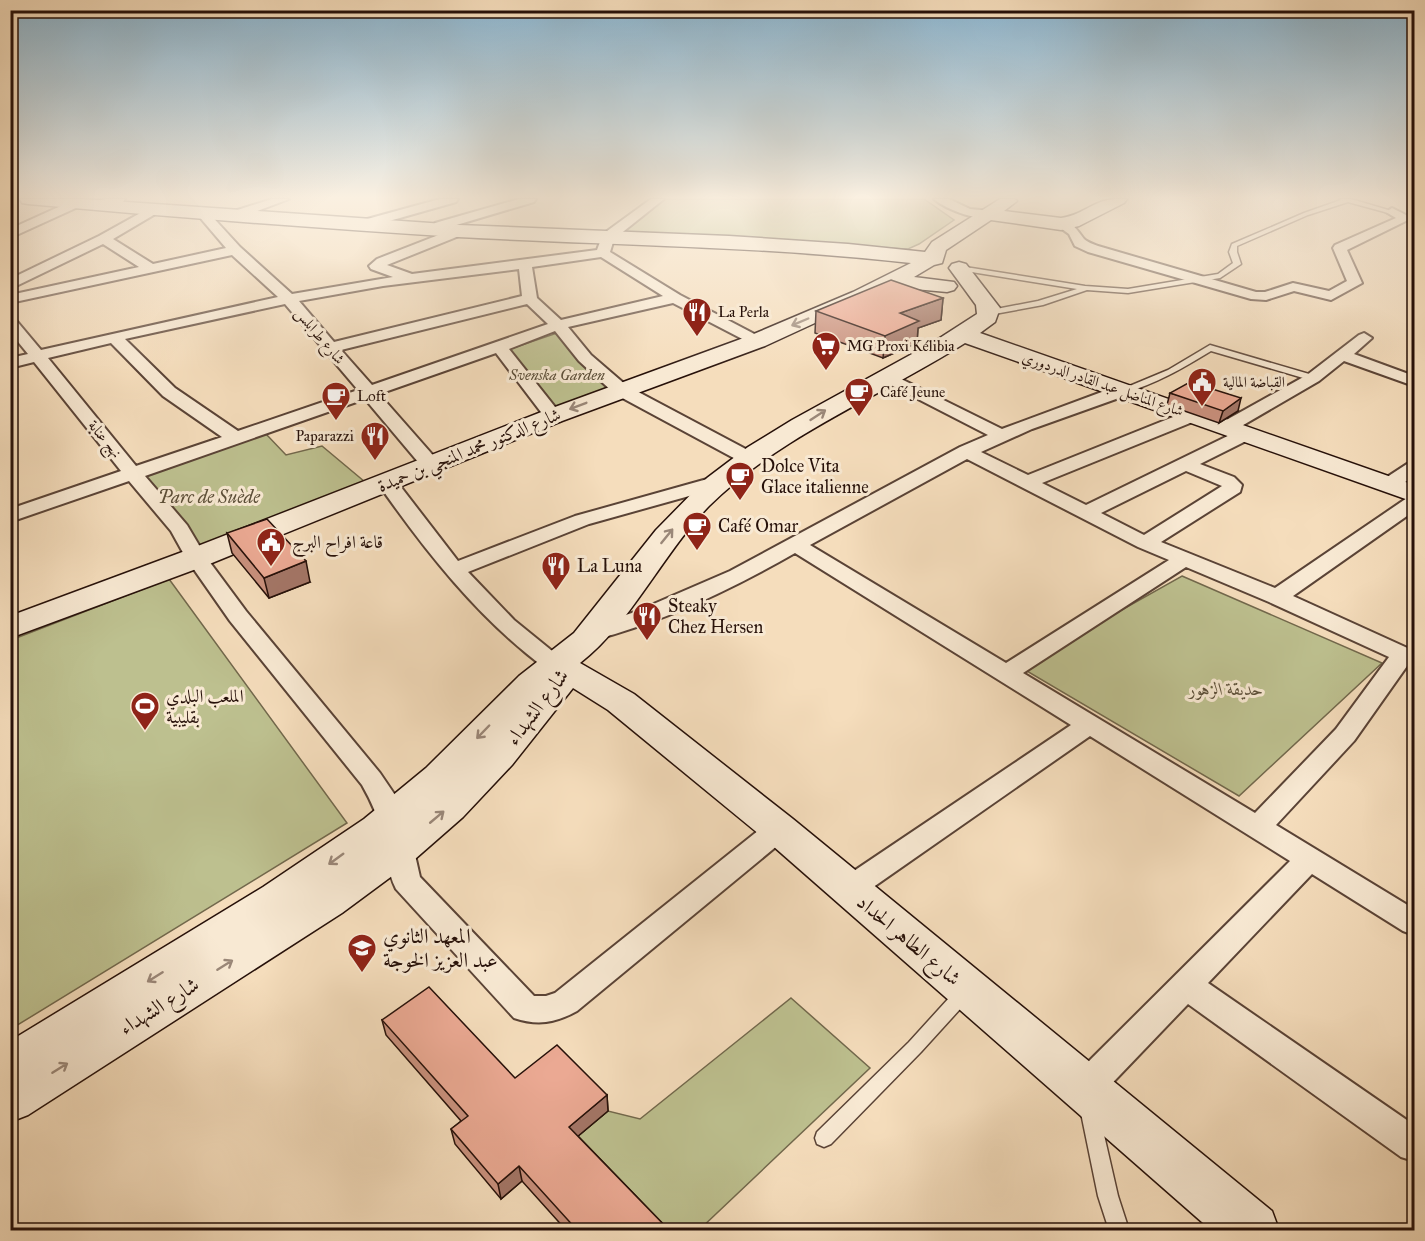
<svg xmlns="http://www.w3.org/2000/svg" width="1425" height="1241" viewBox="0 0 1425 1241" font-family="'IM FELL Great Primer',Amiri,serif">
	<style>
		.green { fill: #bdc08f; stroke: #72684c; stroke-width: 1.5 }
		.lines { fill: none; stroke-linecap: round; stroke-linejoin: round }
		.lane-casing { stroke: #5a4336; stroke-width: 3 }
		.street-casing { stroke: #5a4336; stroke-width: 4 }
		.secondary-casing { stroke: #261009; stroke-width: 3 }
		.lane { fill: #f8e9d3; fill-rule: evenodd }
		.street { fill: #f8e9d3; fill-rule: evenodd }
		.secondary { fill: #f8e9d3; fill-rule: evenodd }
		.wall { fill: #ca917e; stroke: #261009; stroke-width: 1.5 }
		.shaded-wall { fill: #a47667; stroke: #261009; stroke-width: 1.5 }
		.building { fill: #eba993; stroke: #261009; stroke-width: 1.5 }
		.oneway { stroke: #9a8778 }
		.labels { text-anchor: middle; stroke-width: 6; stroke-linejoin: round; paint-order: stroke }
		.far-poi-label { font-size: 15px; fill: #261009; stroke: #f8e9d3; text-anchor: start }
		.far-street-label { font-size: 15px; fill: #261009; stroke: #f8e9d3 }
		.far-park-label { font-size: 15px; font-style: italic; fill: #5b4e38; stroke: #f8e9d3 }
		.street-label { font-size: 18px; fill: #261009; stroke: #f8e9d3 }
		.poi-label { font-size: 18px; fill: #261009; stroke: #f8e9d3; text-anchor: start }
		.park-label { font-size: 18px; font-style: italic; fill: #5b4e38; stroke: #f8e9d3 }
		.near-street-label { font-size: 21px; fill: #261009; stroke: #f8e9d3 }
		.near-poi-label { font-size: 21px; fill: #261009; stroke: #f8e9d3; text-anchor: start }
	</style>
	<rect width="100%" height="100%" fill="#f5ddbc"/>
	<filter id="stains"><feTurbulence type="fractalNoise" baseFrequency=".00333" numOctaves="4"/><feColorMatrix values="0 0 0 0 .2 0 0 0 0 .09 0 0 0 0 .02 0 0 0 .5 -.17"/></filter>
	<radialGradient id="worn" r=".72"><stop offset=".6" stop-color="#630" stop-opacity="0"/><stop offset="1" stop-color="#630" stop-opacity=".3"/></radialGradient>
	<g class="green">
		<path d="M662,199H924L954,220L919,244L908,249L620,235Z"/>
		<path d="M557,333L614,386L550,411L498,353Z"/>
		<path d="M266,434L286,455L322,446L365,482L194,548L135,479Z"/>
		<path d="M1182,576L1382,663L1239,796L1020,667Z"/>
		<path d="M169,579L347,823L11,1029V640Z"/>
		<path d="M791,998L870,1068L699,1230H655L571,1142L608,1111L640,1119Z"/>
	</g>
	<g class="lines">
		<g class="lane-casing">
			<g id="lane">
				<path d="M1340,199H1351L1395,212L1392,214L1348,202L1308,215L1237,246V252L1241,264L1220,278L1128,293L1087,290L1043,305L989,315L985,313L986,311L1038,301L1077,289L959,270L955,268L959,266L1085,286L1128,289L1218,274L1233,263L1229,252L1232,244L1304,213L1341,200Z"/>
				<path d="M1210,345L1316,376L1317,378L1310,380L1211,351C1183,368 1156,384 1124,393L1120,390L1168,370Z"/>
				<path d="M965,985L971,987L973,992L971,997L921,1052L831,1144L824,1147L817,1144L815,1138L817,1132L909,1042L959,987Z"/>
				<path d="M1090,1105L1097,1107L1099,1113L1118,1196L1129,1230H1109L1098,1196L1081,1113L1083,1107Z"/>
			</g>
		</g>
		<g class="street-casing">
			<g id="street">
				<path d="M106,199H125L123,202L94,209L88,205L90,202Z"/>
				<path d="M272,199H289L236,219L232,220L226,216L228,213Z"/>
				<path d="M440,199H458L456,202L368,227H360L358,224L360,221Z"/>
				<path d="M519,199H536L534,202L443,229L439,230L433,226L435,223Z"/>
				<path d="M651,199H664L614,239L610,252L680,295L762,338L765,341L762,344H752L673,303L568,327L591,355L627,386L757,455L759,459L757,463H743L615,394L579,361L555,331L509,349L559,412L562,416L559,420H547L496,353L379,394L438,461L440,465L438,469H424L365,399L145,476L187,525L206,557L246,611L380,773L399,801L410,833L420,877L534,996H546L555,993L769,822L779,819L789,822L793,829L789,836L577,1011C555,1023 538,1026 514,1018L396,889C387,872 387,852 382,833C378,816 371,801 362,785L230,621L186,558L171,531L129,481L10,522V509L121,471L34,362L10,368V358L28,354L10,332V318L15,319L41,350L278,297L232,255L10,303V295L139,267L103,244L10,289V279L99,236L153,206L159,210L157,213L113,239L153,264L226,248L197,214L199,211H207L240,247L292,294L393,277L371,269L369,266L377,259L459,227L464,228L465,231L464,234L387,265L412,274L597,250L603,234ZM601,257L663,296L561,320L537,298L532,267ZM519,269L522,296L334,342L299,301L383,286ZM285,304L358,390L238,431L175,388L125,339ZM527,304L548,324L372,385L341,350ZM111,343L163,396L222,437L136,466L48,358Z"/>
				<path d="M934,199H949L970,209L991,211L997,215C985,225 945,209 934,199Z"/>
				<path d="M74,200L78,201V207L10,238V229Z"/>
				<path d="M1392,208L1412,218L1347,250L1362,283L1331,300L1294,291L1266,300L1251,299L1088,252L1075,246L1069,234L1055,224L1057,221C1071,219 1077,230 1084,239C1087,242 1093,244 1098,246L1256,292H1265L1293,283L1329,291L1347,281L1333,248L1335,245L1396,218L1386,212Z"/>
				<path d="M1364,333L1372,338L1354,354L1414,376V386L1344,361L1319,381L1233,431H1221L1218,427L1221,423L1307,375L1359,335Z"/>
				<path d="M887,372L1002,429L1118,386H1130L1132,390L1130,394L1032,429L981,452L1028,475L1188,411H1200L1203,415L1200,419L1042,483L1086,505L1240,430H1252L1255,434L1252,438L1200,464L1234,477L1242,485L1240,492L1161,542L1275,588L1407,498L1414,496V511L1293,596L1414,651V667L1407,666L1354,741L1276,825L1414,909V935L1403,931L1312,874L1208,983L1414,1125V1161L1401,1157L1188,1004L1097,1099L1085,1103L1073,1099L1068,1088L1073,1077L1290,861L1090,736L859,897L849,900L839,897L834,889L839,881L1071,725L795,553C732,589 664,622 593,640L585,638L582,633L585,628L635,612L730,571L960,447L988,435L881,380L879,377L881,374ZM967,459L1138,547L1169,560L1006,663L810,545ZM1186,471L1222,486L1144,535L1101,513ZM1186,567L1269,602L1389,657L1336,729L1255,813L1023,673Z"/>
				<path d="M1414,462V476L1395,489H1381L1378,485L1381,481L1407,464Z"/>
				<path d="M387,476L394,478L458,561L575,516L718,476L725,478L728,482L725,486L589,524L468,572L514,620L562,659L566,664L562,669L554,671L546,669C478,618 426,552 377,482L380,478Z"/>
			</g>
		</g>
		<g class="secondary-casing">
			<g id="secondary">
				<path d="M20,199H83L459,225L729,236L848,244L925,252L932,242L1000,199H1015L1017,201L1004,211L1061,218C1088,214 1094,196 1127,199L1124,203L1079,226L1061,230L991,220L946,250L942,263L934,265L914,277L954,282L957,286L954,290L947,292L893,287L765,346L562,421L207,565L10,638V616L185,551L544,411L749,336L853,292L911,263C760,246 609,245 458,237C315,228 171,217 28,204L22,203Z"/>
				<path d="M959,262L966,264L1000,308L995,322L980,333L1414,485V502L965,343C880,397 782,434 709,506C663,553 630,625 580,663L634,694L793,819L1272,1211L1279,1230H1211L765,839L608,710L573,688L512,765L463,817L415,859L342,913L28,1115L10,1122V1041L263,887L364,819L426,768L519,676L574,633L656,530L707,478L748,447L792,420L932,343L977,314L976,305L949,268L952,264Z"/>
			</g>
		</g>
		<use href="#lane" class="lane"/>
		<use href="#street" class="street"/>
		<use href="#secondary" class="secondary"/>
	</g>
	<g class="wall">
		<path d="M943,298L941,320L918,328L917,343L883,358L815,333L816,311Z"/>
		<path d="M1170,393L1238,411L1219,423L1167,405Z"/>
		<path d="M227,533L310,582L269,598L232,553Z"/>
		<path d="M382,1020L515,1078L607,1095L608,1111L578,1136L669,1230H566L522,1181L501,1199L455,1144L451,1129L461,1121L386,1035Z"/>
	</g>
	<g class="shaded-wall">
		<path d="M943,298L941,320L918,328L917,343L883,358L885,336L900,313Z"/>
		<path d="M1241,398L1238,411L1219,423L1223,411Z"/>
		<path d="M306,561L310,582L269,598L264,578Z"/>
		<path d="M607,1095L608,1111L571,1142L569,1127Z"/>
		<path d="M519,1166L522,1181L501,1199L498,1184Z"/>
	</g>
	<g class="building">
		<path d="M891,280L943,298L900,313L919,321L885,336L816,311Z"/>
		<path d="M1190,382L1241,398L1223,411L1170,393Z"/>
		<path d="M267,519L306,561L264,578L227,533Z"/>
		<path d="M429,987L515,1078L557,1045L607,1095L569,1127L669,1230H577L519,1166L498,1184L451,1129L468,1116L382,1020Z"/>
	</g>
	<defs><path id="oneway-shaft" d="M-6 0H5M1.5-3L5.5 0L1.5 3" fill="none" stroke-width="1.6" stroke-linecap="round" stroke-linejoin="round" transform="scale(1.5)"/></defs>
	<g class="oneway">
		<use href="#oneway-shaft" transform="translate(800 322) rotate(157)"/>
		<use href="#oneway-shaft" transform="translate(578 406) rotate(159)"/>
		<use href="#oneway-shaft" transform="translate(818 415) rotate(-33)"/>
		<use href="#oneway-shaft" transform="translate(667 536) rotate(-51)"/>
		<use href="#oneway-shaft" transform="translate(483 732) rotate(134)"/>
		<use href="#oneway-shaft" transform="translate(437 817) rotate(-40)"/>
		<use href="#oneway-shaft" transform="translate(336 859) rotate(144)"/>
		<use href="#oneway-shaft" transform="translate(225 965) rotate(-32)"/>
		<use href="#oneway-shaft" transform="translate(155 977) rotate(148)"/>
		<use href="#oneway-shaft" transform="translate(60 1068) rotate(-32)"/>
	</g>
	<linearGradient id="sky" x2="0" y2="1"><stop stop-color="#8ab7d4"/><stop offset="0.53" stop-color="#faf0e1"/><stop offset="1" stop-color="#faf0e1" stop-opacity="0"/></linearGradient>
	<rect width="1425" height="372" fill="url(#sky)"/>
	<defs>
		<g id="restaurant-pin" transform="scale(1.5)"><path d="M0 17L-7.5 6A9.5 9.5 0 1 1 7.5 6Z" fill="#8f2418" stroke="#f8e9d3"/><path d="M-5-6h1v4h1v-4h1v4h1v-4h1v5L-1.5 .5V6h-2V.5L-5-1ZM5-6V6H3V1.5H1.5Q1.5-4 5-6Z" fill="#fff"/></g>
		<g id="supermarket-pin" transform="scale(1.5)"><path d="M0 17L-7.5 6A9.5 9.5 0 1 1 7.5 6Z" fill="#8f2418" stroke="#f8e9d3"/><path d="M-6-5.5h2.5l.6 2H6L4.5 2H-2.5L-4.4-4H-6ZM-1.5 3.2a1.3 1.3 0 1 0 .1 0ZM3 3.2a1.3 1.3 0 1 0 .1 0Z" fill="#fff"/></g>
		<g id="civic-pin" transform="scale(1.5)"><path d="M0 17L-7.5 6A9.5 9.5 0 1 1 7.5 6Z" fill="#8f2418" stroke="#f8e9d3"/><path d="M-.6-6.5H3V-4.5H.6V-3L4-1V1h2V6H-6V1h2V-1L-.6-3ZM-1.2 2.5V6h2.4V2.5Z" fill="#fff"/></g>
		<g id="cafe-pin" transform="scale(1.5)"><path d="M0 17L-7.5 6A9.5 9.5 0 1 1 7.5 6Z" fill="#8f2418" stroke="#f8e9d3"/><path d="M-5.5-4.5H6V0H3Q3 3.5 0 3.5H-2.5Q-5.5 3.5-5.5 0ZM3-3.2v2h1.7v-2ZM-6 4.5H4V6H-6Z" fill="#fff"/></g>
		<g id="stadium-pin" transform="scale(1.5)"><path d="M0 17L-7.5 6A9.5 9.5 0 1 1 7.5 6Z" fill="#8f2418" stroke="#f8e9d3"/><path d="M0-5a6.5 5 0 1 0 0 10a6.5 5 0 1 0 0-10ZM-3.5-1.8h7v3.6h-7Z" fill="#fff"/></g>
		<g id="school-pin" transform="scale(1.5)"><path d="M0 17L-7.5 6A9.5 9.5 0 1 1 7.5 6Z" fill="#8f2418" stroke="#f8e9d3"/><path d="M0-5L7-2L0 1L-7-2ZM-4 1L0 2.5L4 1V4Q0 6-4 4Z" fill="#fff"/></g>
	</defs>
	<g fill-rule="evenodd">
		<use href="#restaurant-pin" x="697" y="312"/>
		<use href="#supermarket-pin" x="826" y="346"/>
		<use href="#civic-pin" x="1202" y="382"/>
		<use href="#cafe-pin" x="859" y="392"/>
		<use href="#cafe-pin" x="336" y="396"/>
		<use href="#restaurant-pin" x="375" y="436"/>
		<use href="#cafe-pin" x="740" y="476"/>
		<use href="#cafe-pin" x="697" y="526"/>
		<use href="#civic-pin" x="271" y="542"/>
		<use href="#restaurant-pin" x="556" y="566"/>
		<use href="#restaurant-pin" x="647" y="616"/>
		<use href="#stadium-pin" x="145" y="706"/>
		<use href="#school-pin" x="362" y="948"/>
	</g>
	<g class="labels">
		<g class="far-poi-label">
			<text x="718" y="317">La Perla</text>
			<text x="847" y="351">MG Proxi Kélibia</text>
			<text x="1223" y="387">القباضة المالية</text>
			<text x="880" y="397">Café Jeune</text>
			<text x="357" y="401">Loft</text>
			<text x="354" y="441" text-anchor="end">Paparazzi</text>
		</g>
		<g class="far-street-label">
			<text transform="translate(320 336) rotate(50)" y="5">شارع طرابلس</text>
			<text transform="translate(1103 384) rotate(19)" y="5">شارع المناضل عبد القادر الدردوري</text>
			<text transform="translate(105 439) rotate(51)" y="5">نهج عنابة</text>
		</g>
		<g class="far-park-label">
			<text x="557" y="380">Svenska Garden</text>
		</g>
		<g class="street-label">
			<text transform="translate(469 450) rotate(-22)" y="6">شارع الدكتور محمد المنجي بن حميدة</text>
		</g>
		<g class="poi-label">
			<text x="761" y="472">Dolce Vita<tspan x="761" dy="21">Glace italienne</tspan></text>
			<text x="718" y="532">Café Omar</text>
			<text x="292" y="548">قاعة افراح البرج</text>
			<text x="577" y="572">La Luna</text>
			<text x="668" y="612">Steaky<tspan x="668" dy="21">Chez Hersen</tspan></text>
			<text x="166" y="702">الملعب البلدي<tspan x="166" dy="21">بقليبية</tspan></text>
		</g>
		<g class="park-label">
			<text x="209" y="503">Parc de Suède</text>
			<text x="1226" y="695">حديقة الزهور</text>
		</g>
		<g class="near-street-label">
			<text transform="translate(537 707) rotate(-53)" y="7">شارع الشهداء</text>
			<text transform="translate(909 940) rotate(40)" y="7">شارع الطاهر الحداد</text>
			<text transform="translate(159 1006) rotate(-32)" y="7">شارع الشهداء</text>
		</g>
		<g class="near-poi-label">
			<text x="383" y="943">المعهد الثانوي<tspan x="383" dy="24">عبد العزيز الخوجة</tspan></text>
		</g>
	</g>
	<rect width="1425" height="1241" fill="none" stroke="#f5ddbc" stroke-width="36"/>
	<rect x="12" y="12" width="1401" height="1217" fill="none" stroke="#261009" stroke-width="3"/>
	<rect x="18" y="18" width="1389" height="1205" fill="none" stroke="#261009" stroke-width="1.5"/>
	<rect width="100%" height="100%" filter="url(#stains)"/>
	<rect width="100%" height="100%" fill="url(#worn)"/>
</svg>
